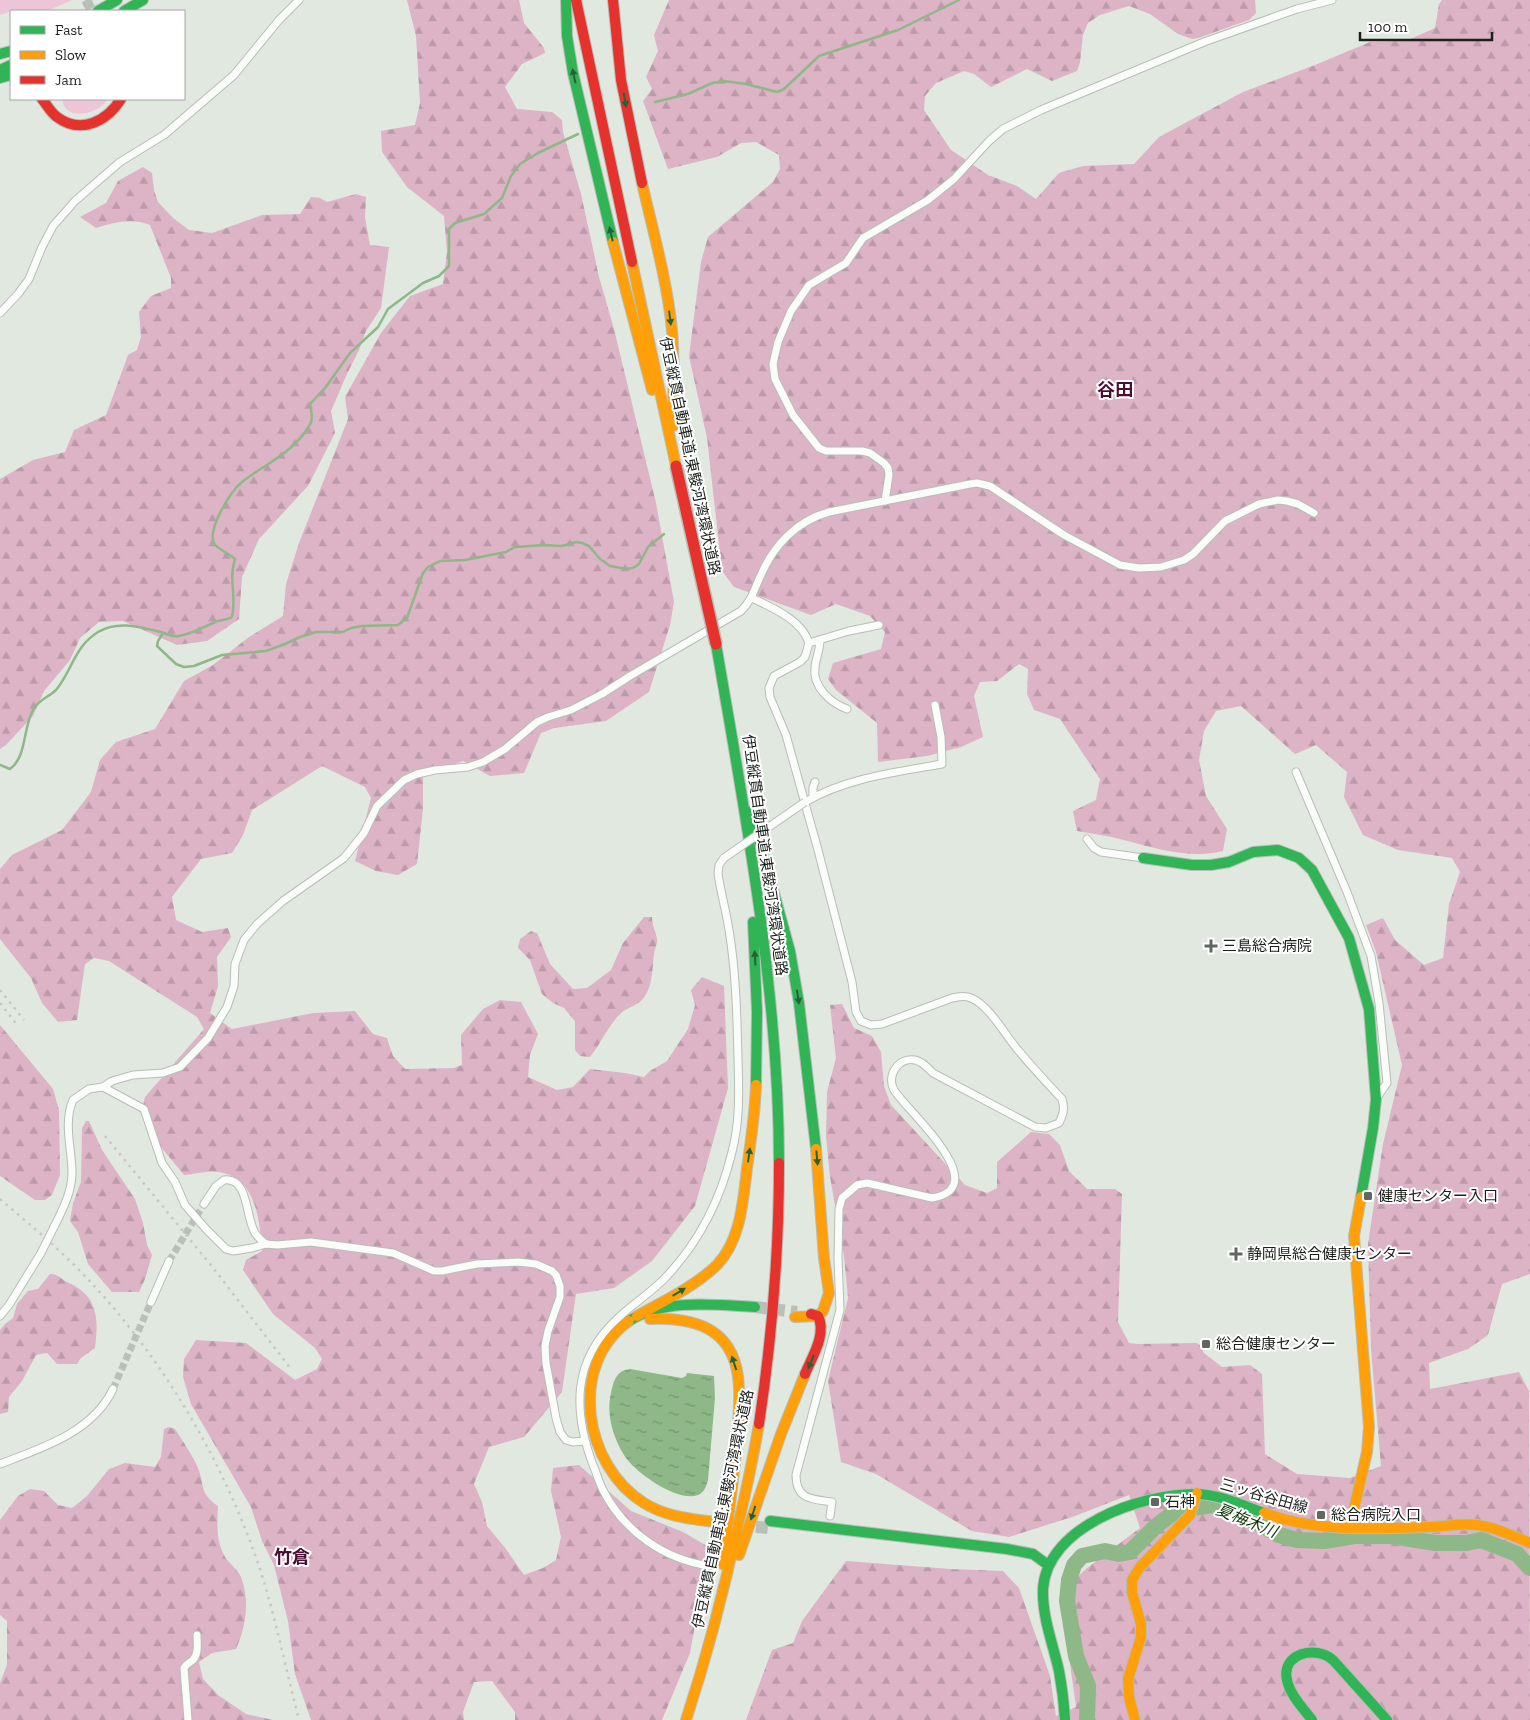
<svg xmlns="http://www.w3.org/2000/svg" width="1530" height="1720" viewBox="0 0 1530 1720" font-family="'Zilla Slab','Noto Sans JP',serif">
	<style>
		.grass { fill: #eec5d7 }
		.forest { fill: url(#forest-firs) }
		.water { fill: url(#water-ripples) }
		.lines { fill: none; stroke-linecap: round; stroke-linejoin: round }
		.stream { stroke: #8eb887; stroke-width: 2.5 }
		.river { stroke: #8eb887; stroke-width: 16 }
		.street-tunnel { stroke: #b9c0b8; stroke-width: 7; stroke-dasharray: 7 3.5; stroke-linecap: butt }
		.secondary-tunnel { stroke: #b9c0b8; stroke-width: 10; stroke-dasharray: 10 5; stroke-linecap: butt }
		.highway-tunnel { stroke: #b9c0b8; stroke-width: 12; stroke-dasharray: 12 6; stroke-linecap: butt }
		.street-casing { stroke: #b8beb7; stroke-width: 9 }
		.fast-casing { stroke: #b8beb7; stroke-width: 12 }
		.slow-casing { stroke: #b8beb7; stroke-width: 12 }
		.jam-casing { stroke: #b8beb7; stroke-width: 12 }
		.street { stroke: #fafcfa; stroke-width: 7 }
		.fast { stroke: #30b455; stroke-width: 10 }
		.slow { stroke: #ff9f0a; stroke-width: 10 }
		.jam { stroke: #e5322d; stroke-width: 10 }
		.rail { stroke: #c6c8c5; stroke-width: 2.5; stroke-dasharray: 2.5 5; stroke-linecap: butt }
		.street-bridge-casing { stroke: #b8beb7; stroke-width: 9; stroke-linecap: butt }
		.jam-bridge-casing { stroke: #b8beb7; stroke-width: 14; stroke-linecap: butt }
		.street-bridge { stroke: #fafcfa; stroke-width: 7 }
		.jam-bridge { stroke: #e5322d; stroke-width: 11 }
		.oneway { fill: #246335 }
		.poi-dot { fill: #606660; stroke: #fff; stroke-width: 2 }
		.labels { text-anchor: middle; stroke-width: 4; stroke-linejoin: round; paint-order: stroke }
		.street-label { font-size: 15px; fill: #1b201b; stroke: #fff }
		.poi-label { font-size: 15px; fill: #1b201b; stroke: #fff; text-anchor: start }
		.water-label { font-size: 16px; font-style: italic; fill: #103708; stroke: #fff }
		.quarter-label { font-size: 18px; font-weight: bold; fill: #4b0d32; stroke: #fff }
	</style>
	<defs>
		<pattern id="forest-firs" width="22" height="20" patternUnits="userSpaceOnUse" patternTransform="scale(1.25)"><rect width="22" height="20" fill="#ddb3c6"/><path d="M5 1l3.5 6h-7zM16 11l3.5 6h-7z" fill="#bd9aaa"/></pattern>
		<pattern id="water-ripples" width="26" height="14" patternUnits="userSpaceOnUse" patternTransform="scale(1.25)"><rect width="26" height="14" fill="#8eb887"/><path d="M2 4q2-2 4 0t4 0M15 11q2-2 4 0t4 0" fill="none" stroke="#73956e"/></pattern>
	</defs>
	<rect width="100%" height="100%" fill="#e1e8df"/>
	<g class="grass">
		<path d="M0,0H72L47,11H11L0,15Z"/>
		<path d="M62,99H108C99,114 65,123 62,99Z"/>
	</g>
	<g class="forest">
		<path d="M407,0H519L524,23L544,48L545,53L522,64L505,87L517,109L552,112L562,120L563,132L581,194L599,277L614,329L656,503L674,602L670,625L649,692L606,721L554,728L541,733L524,773L490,776L463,761L423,777V809L417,864L398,875L376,871L355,861L371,798L365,787L322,766L252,810L243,835L232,853L201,859L172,897L176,920L202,932L228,928L231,937L217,957L218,986L210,1013L232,1029L313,1013L355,1011L373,1034L387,1038L393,1056L405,1069L454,1068L462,1065L461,1035L483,1009L500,1000L521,1002L538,1034L530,1055L528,1077L557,1090L573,1087L590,1069L625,1073L644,1077L650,1071L667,1061L688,1029L695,1005L691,990L702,977L724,986L728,1088L695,1206L652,1261L614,1288L576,1294L562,1392L524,1437L489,1447L474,1484L482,1502L487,1526L506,1549L524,1575L543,1568L556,1560L561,1537L551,1491L553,1468L579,1465L631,1511L683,1532L707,1546L703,1581L690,1653L662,1720H515V1712L492,1681L474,1682L463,1712L464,1720H311L295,1674L288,1621L274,1565L262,1541L251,1507L191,1404L183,1377L184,1359L196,1340L246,1343L295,1380L317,1369L322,1359L315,1348L273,1314L243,1270L246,1260L262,1251C260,1221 256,1177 219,1172C209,1170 195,1174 184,1175L152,1136L141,1114L145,1097L204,1029L197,1017L109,961L94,958L85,964L77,1020L58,1022L42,1003L31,978L0,939V869L12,855L62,830L91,792L100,760L116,742L155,729L184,681L213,665L249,637L283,616L286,584L299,543L348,419L345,397L381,333L410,296L443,284L447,252L444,216L407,187L382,152L381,131L415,125L420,103L416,36Z"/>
		<path d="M669,0H1255L1256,13L1249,20L1198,38L1192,39L1178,34L1150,14L1129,6L1100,15L1088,23L1083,35L1080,62L1077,71L1052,81L1027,69L991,87L974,74L964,71L936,83L925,96L924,110L951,150L988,175L1017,186L1036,199L1059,173L1083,166L1134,164L1159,137L1243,92L1315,65L1370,42L1406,41L1435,28L1439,4L1442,0H1530V1274L1502,1284L1488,1335L1468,1349L1429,1363L1430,1389L1519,1372L1529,1391L1530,1720H746L772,1650L793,1643L802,1621L846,1561L951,1569L1003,1571L1019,1588L1050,1676L1056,1716L1076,1707L1060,1593L1087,1568L1140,1528L1129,1495L1075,1516L1009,1537L972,1531L876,1474L841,1462L828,1381L848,1298L844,1256L830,1177L826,1136L827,1092L836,1058L830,1005L842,1004L854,1028L872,1036L881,1052L884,1086L891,1105L965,1185L987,1193L997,1188V1162L1031,1132L1049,1134L1060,1145L1069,1171L1087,1189H1115L1122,1194L1118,1322L1129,1343L1137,1344L1197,1343L1201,1346L1204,1353L1222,1367L1250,1365L1262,1374L1265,1454L1297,1474L1350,1478L1381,1466L1371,1349L1368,1244L1383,1144L1402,1065L1376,952L1366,925L1383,918L1395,940L1424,965L1443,958L1449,904L1460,872L1452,858L1398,850L1363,835L1344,797L1347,772L1316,745L1295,754L1241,706L1216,711L1204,731L1199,760L1206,796L1227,829L1223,851C1185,860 1149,846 1112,837C1100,835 1089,833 1077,831L1073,811L1096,800L1100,779L1060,719L1034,710L1027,694L1028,669L1019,664L997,681L980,682L974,696L983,737L961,747L927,756L878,762L877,723L836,690L828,679L833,663L881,649L885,632L870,616L836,604L811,615L734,587L722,571L707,438L689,356L701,262L708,237L773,182L780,169L779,155L756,142L741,143L717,157L668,169L643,101L652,89L646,77L658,51L654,35Z"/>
		<path d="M143,167L152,173L154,190L158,202L173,218L189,230L212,233L262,215L300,214L311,197L320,198L327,202L356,194L366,197L365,218L370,245L389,247L381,308L366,331L359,350L347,374L331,411L335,433L308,486L259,539L242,577L239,619L207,641L177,645L123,621L99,622L80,638L70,660L44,691L33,716L6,745L0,749V479L33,460L65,452L74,430L106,415L128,355L137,350L141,337L139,312L151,296L171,288V278L150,225C131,218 115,222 96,228L80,217L106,203L118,181Z"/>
		<path d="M644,917H652C652,926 656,931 657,939C658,944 654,949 654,954C652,969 653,989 641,1001C635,1006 627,1008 621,1013C608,1026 601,1043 590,1057L580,1056L575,1050V1021L564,1008L553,1003L542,994L530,960L518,948L520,939L531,931L537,933L550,964L573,989L587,988L611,970L623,943Z"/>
		<path d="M0,1025L53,1089L59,1110L60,1175L52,1195L45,1200H35L0,1176Z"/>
		<path d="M86,1121H89L102,1150L135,1199L143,1223L147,1245L152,1255L145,1279L139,1292H112L88,1264L78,1232L70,1221L73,1203L81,1182L82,1128Z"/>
		<path d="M50,1274C57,1273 61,1279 67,1282C98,1295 99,1319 95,1348L81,1358L77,1364H57L47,1353L36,1355L22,1381L9,1397L8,1412L0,1414V1330L5,1324L13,1318L17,1304L28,1291L38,1289Z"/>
		<path d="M169,1427L175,1429C183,1442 192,1454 198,1468C205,1486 199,1493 218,1506C217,1523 216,1540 224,1555C228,1563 238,1569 241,1577C250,1600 246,1627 236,1649L212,1653L199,1662L203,1679L218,1695L246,1714L273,1720H0V1683L7,1665V1621L0,1615V1520L18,1496L30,1489L44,1491L58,1505L72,1508L87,1496L109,1469L125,1463L155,1467L161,1457L164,1429Z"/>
	</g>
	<path class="water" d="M630,1369L682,1378L686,1376L687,1373L714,1376L715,1398L708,1480C706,1486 705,1492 698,1495C678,1503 634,1472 624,1455C613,1437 606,1414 611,1393C614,1380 616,1371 630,1369Z"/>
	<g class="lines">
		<g class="stream">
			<path d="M655,102L688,94L712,83L724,81L746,84L777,92L784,89L819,56L898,30L959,0"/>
			<path d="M163,633L158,641L157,646L176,664L184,667L194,666L222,655L266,651L285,644L300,637L316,632H343L351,628L362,626L398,625L407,618L423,573L428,567L440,561L465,560L506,552L515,547L544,545L562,546L576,542L582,543L589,546L600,559L610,566L626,569L633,568L639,564L648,547L664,534"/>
			<path d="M0,765L10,769C27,757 23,727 33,710C38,700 49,697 56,690C72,671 74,647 98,632C118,620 140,627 161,632C166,634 174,637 179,636C192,634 204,627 215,622C221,619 226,621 232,617C237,595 228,580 235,559C229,553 218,550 214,543C207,529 231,491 242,482C265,464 293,453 309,426C314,420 311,411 310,404L325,388L350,353L378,327L388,309L423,283L439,276L449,266V229L455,223L484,214L502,198L511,176L520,164L538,153L578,134"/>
		</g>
		<path class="river" d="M1087,1720L1088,1686L1076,1656L1067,1601L1069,1580L1074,1565L1082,1556L1105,1551L1119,1554L1130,1552L1156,1526L1177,1510L1213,1505L1231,1509L1279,1535L1297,1540L1324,1541L1354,1536H1392L1435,1543H1467L1481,1540L1517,1554L1530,1568"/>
		<g class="street-tunnel">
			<path d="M169,1261L204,1204"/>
			<path d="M113,1389L151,1302"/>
		</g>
		<path class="secondary-tunnel" d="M86,0L92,11"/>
		<g class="highway-tunnel">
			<path d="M755,1307L797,1312"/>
			<path d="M738,1525L768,1528"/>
		</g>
		<g class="street-casing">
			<g id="street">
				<path d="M0,313L18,294L29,279L42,247L53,226L75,201L120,162L164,135L234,75L279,20L299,0"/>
				<path d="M885,501L889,475L888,468L884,463L870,453L862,451H826L819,448L793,415L775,379L773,364L778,342L791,311L809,285L846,263L863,238L928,200L954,179L989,141L1003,129L1041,110L1204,42L1297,9L1332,0"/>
				<path d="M752,598C773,608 802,620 809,643L805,657L800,662L774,676L769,688L770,697L786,735L818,850L852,982L856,1012L861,1021L871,1025L882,1024L952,998C958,997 964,995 971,998C989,1005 1005,1035 1018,1050C1032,1067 1047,1083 1062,1099C1065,1109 1063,1115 1059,1123L1046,1128L1035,1127L933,1073C928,1068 922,1061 915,1060C899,1057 886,1075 894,1090C906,1110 996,1187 932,1198L867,1183L857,1185L842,1198L839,1209L838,1258L840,1310L796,1475C796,1500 812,1499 832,1502L830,1516"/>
				<path d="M820,640C820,649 816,658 815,667C812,687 831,703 847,709"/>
				<path d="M809,643L849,631L879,625"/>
				<path d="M1296,772L1347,892L1371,956L1379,1003L1387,1083L1376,1099"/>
				<path d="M813,797V787L815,782"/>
				<path d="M805,802C846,778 896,772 942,764L941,737L935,705"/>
				<path d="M1087,839L1094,848L1101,852L1143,858"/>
				<path d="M103,1087L144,1109L162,1163L175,1182L185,1205L206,1229L226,1249L233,1251L252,1248L266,1244L277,1245L311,1242L393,1253L434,1271H442L477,1264L518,1262L536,1264L552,1271L556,1275L560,1286V1297L548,1331L545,1346L546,1363L556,1418L560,1432L566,1440L573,1442L584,1441"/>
				<path d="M204,1204L216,1186L224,1180C249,1177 245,1216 255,1233C258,1237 262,1241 266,1244"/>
				<path d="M54,1227C62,1211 72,1192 72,1173C72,1149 63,1123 73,1100L89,1089L103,1087L112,1081L133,1075L163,1073L180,1067L208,1038L227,1007L234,986L235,964L244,940L257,924L283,901L344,858L364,833L377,806L404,780L417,774L435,770L468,767L483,762L505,749L537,722L548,717L571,710L602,694L630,676L741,611C752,600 754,590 760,577C773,546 796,521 829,512L970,484L977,483L990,486L1064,535L1120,565L1139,568L1161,567L1184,560L1193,554L1225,521L1259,504L1278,500L1287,501L1298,504L1314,513"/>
				<path d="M151,1302L169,1261"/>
				<path d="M0,1316L9,1305L41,1253"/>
				<path d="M0,1464C42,1448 93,1432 113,1389"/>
				<path d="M709,1566C664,1559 625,1532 604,1492C599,1483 597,1474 593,1465C573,1411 572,1361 617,1319C632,1304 651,1293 666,1277C699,1242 721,1198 732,1152C740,1122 739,1091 738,1059C737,1016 736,972 729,930C726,911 721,893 718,874L719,865L724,858"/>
				<path d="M188,1720L184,1668C186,1664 189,1663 193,1660C199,1653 197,1643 197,1635"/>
			</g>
		</g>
		<g class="fast-casing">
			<g id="fast">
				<path d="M566,0L567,36L573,73L613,242"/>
				<path d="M98,11L117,0"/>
				<path d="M124,11L143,0"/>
				<path d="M0,54L11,51"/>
				<path d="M0,70L11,65"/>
				<path d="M0,78L11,75"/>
				<path d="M716,644C745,814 779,990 779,1163"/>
				<path d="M750,812L762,849L790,951L799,1003L816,1149"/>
				<path d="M1143,858L1192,865H1211L1229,862L1253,852L1278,850L1299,858L1312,870L1349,938L1369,1009L1376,1099L1373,1128L1361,1197"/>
				<path d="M753,922L757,1012L756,1085"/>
				<path d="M629,1321C665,1298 715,1305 755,1307"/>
				<path d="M770,1521L1007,1549L1033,1554L1048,1565"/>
				<path d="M1065,1720C1064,1704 1062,1687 1059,1671C1053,1644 1042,1617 1043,1589C1047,1526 1141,1494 1195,1494C1219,1494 1242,1505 1264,1513"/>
				<path d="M1312,1720C1303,1708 1290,1695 1287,1680C1281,1653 1316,1645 1333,1660L1387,1720"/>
			</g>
		</g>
		<g class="slow-casing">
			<g id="slow">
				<path d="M642,183C653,231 667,280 672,330C675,362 673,394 673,426"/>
				<path d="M613,242L652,390"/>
				<path d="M632,262L676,466"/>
				<path d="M637,1316C664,1301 694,1287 717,1265C741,1240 743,1201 747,1168C751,1141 755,1113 756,1085"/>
				<path d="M795,1317L818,1316L823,1311L829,1293L824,1258L816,1149"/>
				<path d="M650,1319C701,1317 737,1332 739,1388C740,1405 738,1422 737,1438C734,1480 728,1522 722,1564"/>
				<path d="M629,1321C567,1365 584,1466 644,1503C668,1518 695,1519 721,1523"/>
				<path d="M1264,1513C1315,1532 1373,1529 1426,1527C1443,1527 1459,1523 1476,1525C1495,1527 1513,1536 1530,1543"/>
				<path d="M1350,1526L1367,1452L1369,1427L1354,1236L1361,1197"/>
				<path d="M739,1555L781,1434L805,1374"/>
				<path d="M686,1720C707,1656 724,1591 738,1525C746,1492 753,1458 759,1424"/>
				<path d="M1135,1720L1129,1697L1128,1679L1141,1637V1624L1132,1592V1580L1140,1567L1190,1515L1197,1493"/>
			</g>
		</g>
		<g class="jam-casing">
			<g id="jam">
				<path d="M576,0L632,262"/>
				<path d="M613,0L621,80L642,183"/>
				<path d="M42,99C47,105 51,113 57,117C81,135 107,121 121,99"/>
				<path d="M805,1374C812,1357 827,1334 818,1316L811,1314"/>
				<path d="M759,1424C772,1338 779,1250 779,1163"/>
			</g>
		</g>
		<use href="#street" class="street"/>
		<use href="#fast" class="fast"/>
		<use href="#slow" class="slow"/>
		<use href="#jam" class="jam"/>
		<g class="rail">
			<path d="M0,990L24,1020"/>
			<path d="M0,1003L18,1026"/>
			<path d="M105,1136L214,1269L291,1369"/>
			<path d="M0,1199C28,1223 56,1246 82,1273C162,1356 223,1460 260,1569C276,1619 286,1670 299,1720"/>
		</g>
		<g class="street-bridge-casing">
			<g id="street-bridge">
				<path d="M724,858L805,802"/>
				<path d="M41,1253L54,1227"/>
			</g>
		</g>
		<g class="jam-bridge-casing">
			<path id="jam-bridge" d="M676,466L716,644"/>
		</g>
		<use href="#street-bridge" class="street-bridge"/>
		<use href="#jam-bridge" class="jam-bridge"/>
	</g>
	<defs><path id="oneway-solid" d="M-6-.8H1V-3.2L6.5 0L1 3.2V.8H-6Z" transform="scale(1.25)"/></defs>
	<g class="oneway">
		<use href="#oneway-solid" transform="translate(574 76) rotate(-102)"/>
		<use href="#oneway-solid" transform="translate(625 100) rotate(80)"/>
		<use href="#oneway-solid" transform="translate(611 234) rotate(-103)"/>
		<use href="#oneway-solid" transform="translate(670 318) rotate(83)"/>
		<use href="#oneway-solid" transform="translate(755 958) rotate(-93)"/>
		<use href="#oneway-solid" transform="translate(798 997) rotate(81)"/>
		<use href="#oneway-solid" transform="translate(749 1155) rotate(-82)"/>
		<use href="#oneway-solid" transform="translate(817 1158) rotate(85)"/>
		<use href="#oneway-solid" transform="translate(679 1292) rotate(-31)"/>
		<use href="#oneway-solid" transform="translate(811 1362) rotate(113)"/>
		<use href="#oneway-solid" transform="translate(734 1363) rotate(-108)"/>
		<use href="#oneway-solid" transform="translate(753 1513) rotate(108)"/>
	</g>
	<g class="poi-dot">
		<path d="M1208.5 938.5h5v5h5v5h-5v5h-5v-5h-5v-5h5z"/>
		<rect x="1363" y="1191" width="10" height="10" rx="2.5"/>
		<path d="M1233.5 1246.5h5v5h5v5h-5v5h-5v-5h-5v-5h5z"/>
		<rect x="1201" y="1339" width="10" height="10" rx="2.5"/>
		<rect x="1150" y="1497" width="10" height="10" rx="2.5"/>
		<rect x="1316" y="1510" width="10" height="10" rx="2.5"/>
	</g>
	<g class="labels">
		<g class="street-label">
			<text transform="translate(690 456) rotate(78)" y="5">伊豆縦貫自動車道;東駿河湾環状道路</text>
			<text transform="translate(765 855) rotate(82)" y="5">伊豆縦貫自動車道;東駿河湾環状道路</text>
			<text transform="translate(1264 1496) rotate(16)" y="5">三ッ谷谷田線</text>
			<text transform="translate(723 1509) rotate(-78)" y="5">伊豆縦貫自動車道;東駿河湾環状道路</text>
		</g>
		<g class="poi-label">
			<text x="1222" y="951">三島総合病院</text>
			<text x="1378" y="1201">健康センター入口</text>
			<text x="1247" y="1259">静岡県総合健康センター</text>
			<text x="1216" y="1349">総合健康センター</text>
			<text x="1165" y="1507">石神</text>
			<text x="1331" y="1520">総合病院入口</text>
		</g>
		<g class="water-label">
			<text transform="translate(1247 1520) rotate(22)" y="6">夏梅木川</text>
		</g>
		<g class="quarter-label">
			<text x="1115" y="396">谷田</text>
			<text x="292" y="1563">竹倉</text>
		</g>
	</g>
	<rect x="10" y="10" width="175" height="90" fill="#ffffff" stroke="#a4a6a4"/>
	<rect x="20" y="26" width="25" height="8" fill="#30b455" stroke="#a4a6a4"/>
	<text x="55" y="35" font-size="15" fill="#1b201b">Fast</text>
	<rect x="20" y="51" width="25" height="8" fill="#ff9f0a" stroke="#a4a6a4"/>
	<text x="55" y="60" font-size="15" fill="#1b201b">Slow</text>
	<rect x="20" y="76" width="25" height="8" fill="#e5322d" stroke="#a4a6a4"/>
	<text x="55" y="85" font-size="15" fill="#1b201b">Jam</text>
	<path d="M1360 32v8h132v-8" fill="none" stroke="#1b201b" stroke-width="2.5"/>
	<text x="1368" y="32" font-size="15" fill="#1b201b" stroke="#ffffff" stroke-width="4" paint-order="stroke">100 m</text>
</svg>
